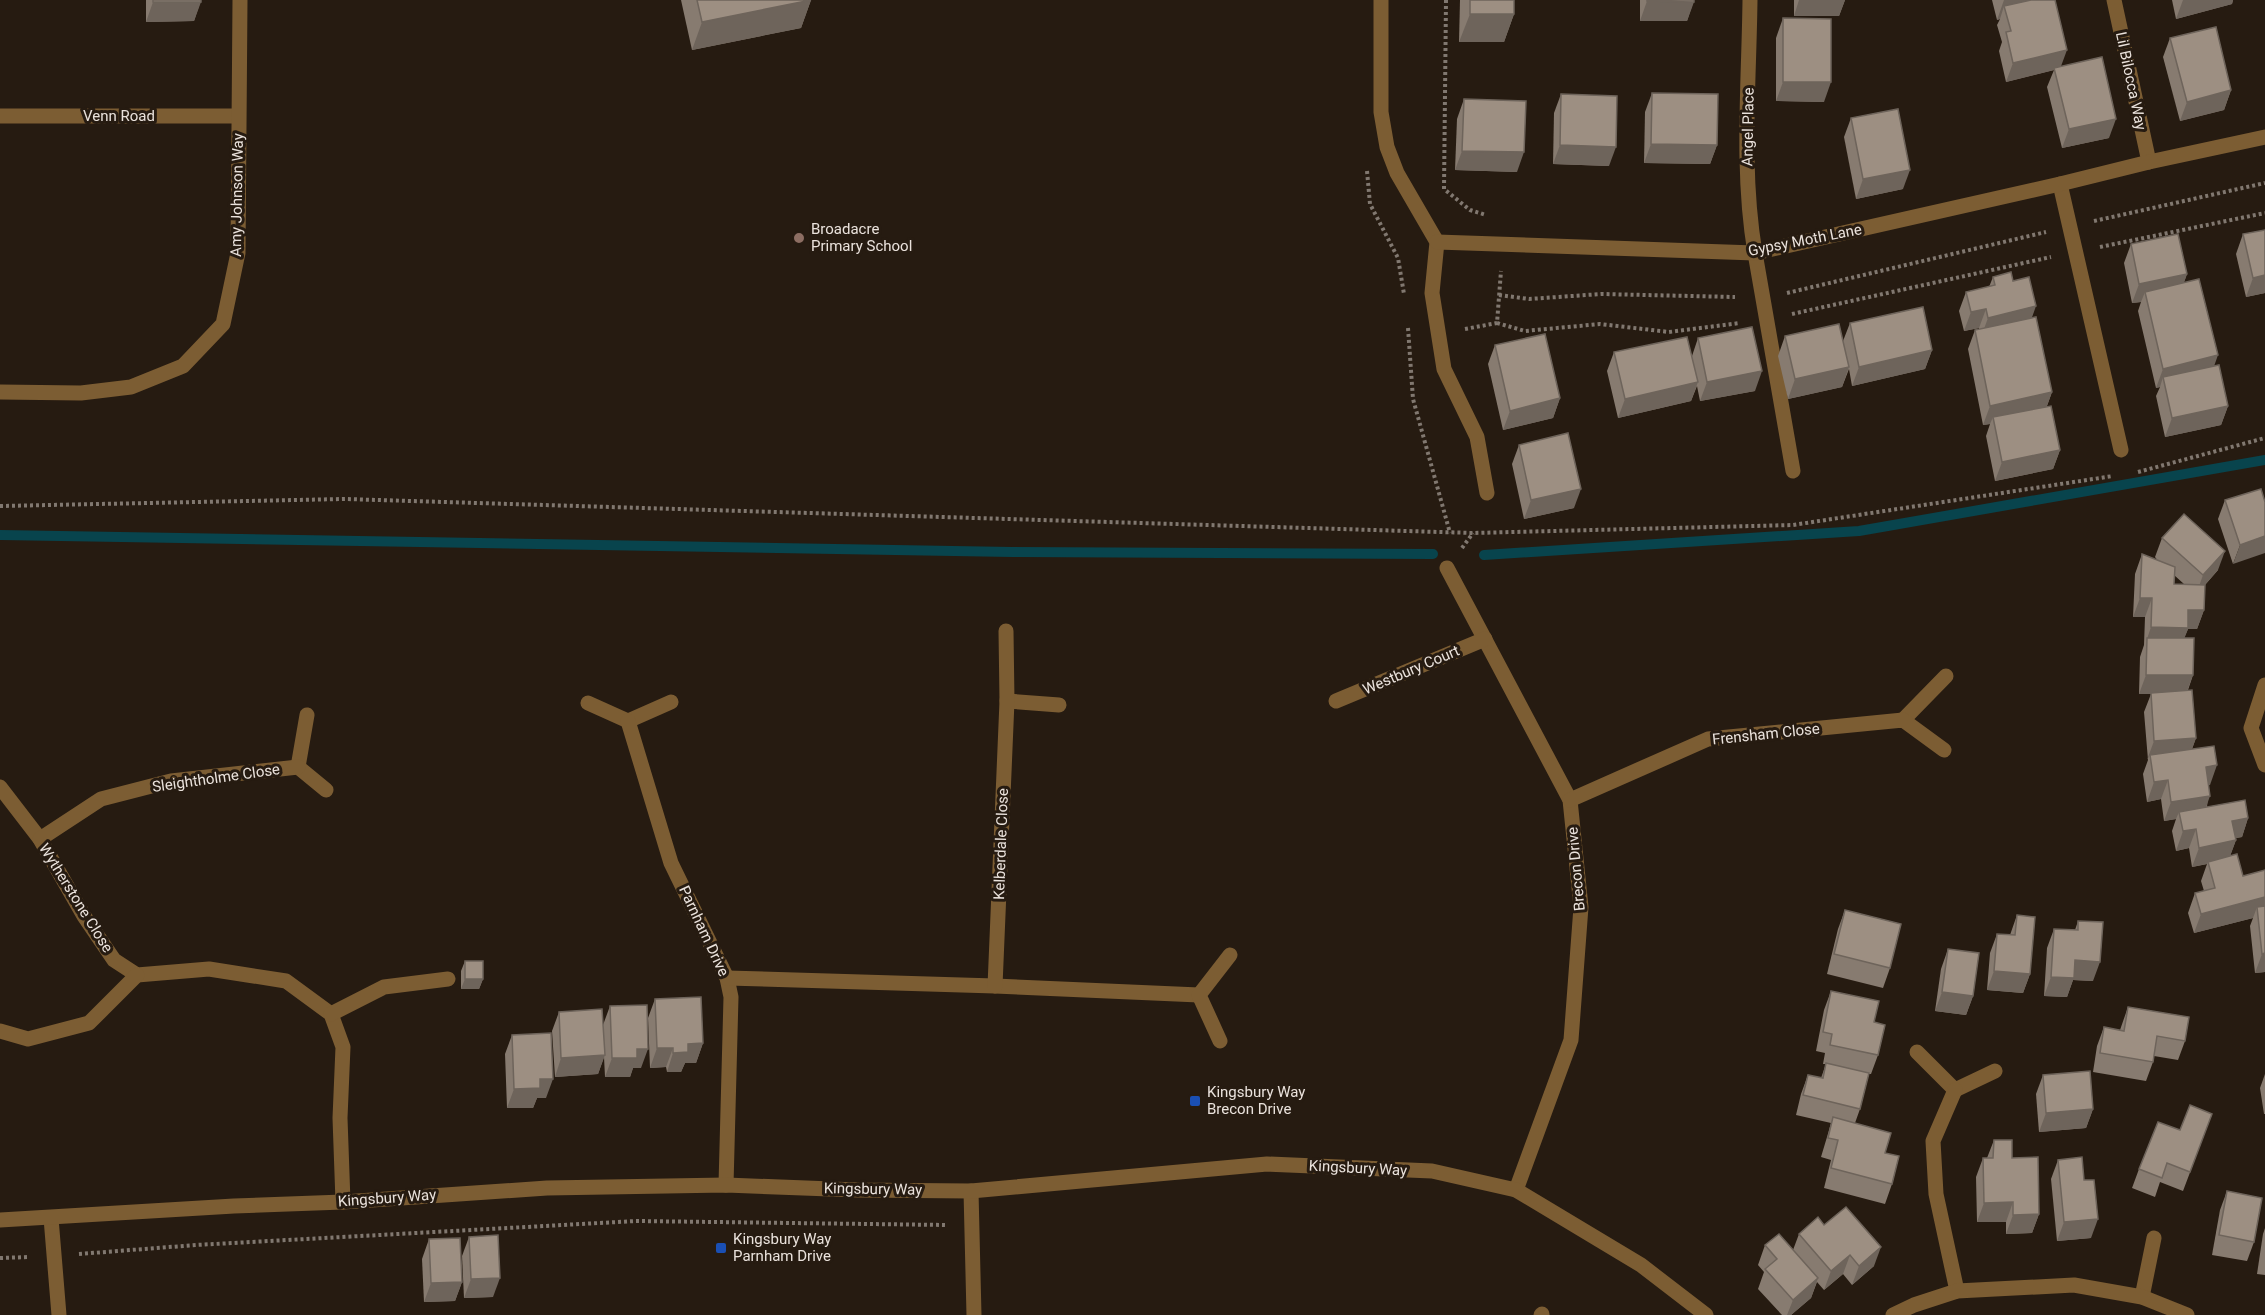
<svg xmlns="http://www.w3.org/2000/svg" width="2265" height="1315" viewBox="0 0 2265 1315" font-family="Roboto,sans-serif">
	<style>
		.lines { fill: none; stroke-linecap: round; stroke-linejoin: round }
		.stream { stroke: #08444d; stroke-width: 10 }
		.path { stroke: #817870; stroke-width: 4; stroke-dasharray: 3 3; stroke-linecap: butt }
		.lane { stroke: #7c5d33; stroke-width: 15 }
		.street { stroke: #7c5d33; stroke-width: 15 }
		.wall { fill: #877b70; fill-rule: evenodd }
		.shaded-wall { fill: #6e645b }
		.building { fill: #9d8f82; stroke: #6e645b; stroke-width: 1.5 }
		.education-dot { fill: #8d6e63; stroke: #261b11; stroke-width: 2 }
		.transit-dot { fill: #1a4fb4; stroke: #261b11; stroke-width: 2 }
		.labels { text-anchor: middle; stroke-width: 6; stroke-linejoin: round; paint-order: stroke }
		.street-label { font-size: 15px; fill: #eae2dc; stroke: #261b11 }
		.poi-label { font-size: 15px; fill: #eae2dc; stroke: #261b11; text-anchor: start }
	</style>
	<rect width="100%" height="100%" fill="#261b11"/>
	<g class="lines">
		<g class="stream">
			<path d="M0,535L1012,552L1433,554"/>
			<path d="M1484,555L1859,531L2265,460"/>
		</g>
		<g class="path">
			<path d="M1446,0L1444,189L1470,210L1486,215"/>
			<path d="M1367,171L1370,204L1398,258L1404,294"/>
			<path d="M2094,221L2265,183"/>
			<path d="M2100,247L2265,213"/>
			<path d="M1787,293L2046,232"/>
			<path d="M1499,295L1529,299L1601,294L1735,297"/>
			<path d="M1792,314L2051,257"/>
			<path d="M1497,323L1525,331L1600,324L1669,332L1740,323"/>
			<path d="M1408,328L1413,399L1450,533"/>
			<path d="M1465,329L1497,323L1501,271"/>
			<path d="M2138,472L2265,438"/>
			<path d="M0,506L345,499L1473,533L1793,525L2113,476"/>
			<path d="M1462,548L1473,533"/>
			<path d="M79,1254L196,1245L636,1221L946,1225"/>
			<path d="M0,1258L29,1257"/>
		</g>
		<path class="lane" d="M1755,253L1793,471"/>
		<g class="street">
			<path d="M1381,0V112L1387,147L1397,173L1437,242L1432,293L1444,369L1477,437L1487,493"/>
			<path d="M1750,0C1749,84 1741,170 1755,253"/>
			<path d="M2114,0L2149,162"/>
			<path d="M0,116H238"/>
			<path d="M2060,184L2121,450"/>
			<path d="M1437,242L1755,253L2060,184L2149,162L2265,137"/>
			<path d="M0,392L81,393L131,387L183,366L223,324L238,253L240,0"/>
			<path d="M1447,568L1570,800L1581,907L1571,1040L1516,1190"/>
			<path d="M2265,685L2251,728L2265,765"/>
			<path d="M1007,701L1059,705"/>
			<path d="M1336,701L1485,639"/>
			<path d="M588,703L628,721L671,702"/>
			<path d="M307,715L298,767L326,790"/>
			<path d="M1903,720L1946,676"/>
			<path d="M628,721L671,863L727,978L731,997L726,1185"/>
			<path d="M0,787L40,839L84,916L114,960L137,975L209,969L286,981L331,1014L343,1047L340,1118L343,1202"/>
			<path d="M1570,800L1708,739L1903,720L1944,750"/>
			<path d="M40,839L101,799L171,781L298,767"/>
			<path d="M727,978L995,986L1199,995"/>
			<path d="M995,986L1007,701L1006,631"/>
			<path d="M331,1014L384,987L448,979"/>
			<path d="M0,1031L28,1039L89,1023L137,975"/>
			<path d="M1220,1041L1199,995L1230,955"/>
			<path d="M1917,1052L1955,1090L1995,1071"/>
			<path d="M1955,1090L1933,1141L1936,1194L1957,1291"/>
			<path d="M971,1191L974,1315"/>
			<path d="M51,1218L59,1315"/>
			<path d="M0,1220L234,1206L343,1202L547,1188L726,1185L857,1190L971,1191L1267,1164L1432,1171L1516,1190L1641,1265L1706,1315"/>
			<path d="M2142,1297L2154,1238"/>
			<path d="M1541,1315L1542,1314"/>
			<path d="M1893,1315L1914,1305L1957,1291L2074,1285L2142,1297L2187,1315"/>
		</g>
	</g>
	<g class="wall">
		<path d="M146,0H201L194,21L146,22Z"/>
		<path d="M681,0H811L801,28L692,50Z"/>
		<path d="M1460,0H1514V14L1504,42H1459Z"/>
		<path d="M1640,0H1694L1687,21H1640Z"/>
		<path d="M1794,0H1845L1839,16H1794Z"/>
		<path d="M1992,0H2055L2061,67L2109,138L2062,148L2047,87L2054,70L2006,82L1999,51L2002,42L1997,25L2000,19L1997,20Z"/>
		<path d="M2172,0H2233L2232,4L2176,19Z"/>
		<path d="M1783,18L1824,102L1776,101V38Z"/>
		<path d="M2170,38L2231,90L2224,110L2180,121L2163,57Z"/>
		<path d="M1652,93L1717,145L1710,164L1644,163L1645,112Z"/>
		<path d="M1561,94L1609,166L1553,164L1554,113Z"/>
		<path d="M1464,99L1517,172L1455,170L1457,119Z"/>
		<path d="M1851,118L1903,189L1856,199L1844,137Z"/>
		<path d="M2265,230V293L2246,297L2236,254L2243,234Z"/>
		<path d="M2131,244L2187,274L2184,282L2228,406L2221,425L2165,437L2156,396L2160,387L2156,388L2138,311L2141,302L2132,303L2124,263Z"/>
		<path d="M1993,277L2013,281L2032,318L2052,392L2047,406L2060,450L2053,469L1995,481L1986,436L1990,424L1983,425L1968,349L1975,330L1979,329V328L1964,331L1959,311L1966,292L1989,287Z"/>
		<path d="M1850,323L1932,350L1925,369L1852,386L1849,369L1842,387L1788,399L1778,356L1785,336L1843,341Z"/>
		<path d="M1698,338L1755,391L1700,401L1697,386L1691,401L1618,418L1607,371L1614,352L1692,356Z"/>
		<path d="M1495,345L1560,398L1553,418L1503,430L1488,364Z"/>
		<path d="M1519,445L1574,508L1524,519L1512,464Z"/>
		<path d="M2261,489L2233,564L2218,519L2225,500Z"/>
		<path d="M2162,538L2218,570L2205,585L2204,610L2197,629H2188L2184,638L2193,675L2188,690L2196,738L2192,749L2210,785H2209L2207,807L2248,818L2242,837L2236,838V840L2230,856L2243,876L2265,870V972L2255,973L2250,926L2253,918L2194,933L2188,913L2195,893L2204,891L2201,881L2207,864L2192,867L2189,848L2176,851L2172,831L2176,819L2164,821L2161,799L2147,802L2143,774L2148,760L2144,712L2151,694H2139L2140,657L2144,645L2145,617H2133L2135,574L2142,554L2158,561L2155,557ZM2174,575L2184,584H2174Z"/>
		<path d="M1845,910L1890,968L1883,988L1827,974L1838,929Z"/>
		<path d="M2017,915L2030,974L2023,993L1987,990L1990,953L1997,934L2010,935Z"/>
		<path d="M2078,921L2093,981L2073,980L2067,997L2044,996L2047,948L2054,929L2075,930Z"/>
		<path d="M1948,949L1973,996L1966,1015L1935,1011L1941,969Z"/>
		<path d="M465,961L483,979L479,989H461V971Z"/>
		<path d="M1831,991L1874,1022L1878,1055L1871,1074H1868L1860,1109L1855,1123L1885,1153L1892,1184L1885,1204L1824,1188L1831,1160L1821,1157L1827,1137L1831,1123L1796,1115L1801,1094L1808,1075L1821,1078L1826,1064H1823L1825,1053L1816,1051L1824,1010Z"/>
		<path d="M655,999L703,1043L696,1063H685L681,1072H667L666,1067L650,1068L648,1018Z"/>
		<path d="M610,1006L641,1068H633L630,1077H605L604,1057L598,1074L555,1077L552,1031L559,1012L603,1025Z"/>
		<path d="M2128,1007L2185,1041L2178,1060L2154,1056L2153,1062L2146,1081L2093,1072L2097,1046L2104,1027L2120,1030Z"/>
		<path d="M512,1035L546,1098H537L533,1108H507L505,1054Z"/>
		<path d="M2265,1074V1114H2264L2260,1088Z"/>
		<path d="M2043,1075L2093,1109L2086,1128L2039,1132L2036,1094Z"/>
		<path d="M2212,1114L2183,1191L2160,1182L2155,1197L2132,1188L2139,1169L2180,1130Z"/>
		<path d="M1994,1140L2012,1158L2039,1214L2032,1233L2006,1234V1222H1977L1976,1177L1983,1158H1987Z"/>
		<path d="M2058,1160L2091,1238L2057,1241L2051,1179Z"/>
		<path d="M2227,1191L2254,1242L2247,1261L2212,1255L2220,1210Z"/>
		<path d="M1824,1225L1874,1266L1852,1285L1843,1274L1824,1290L1817,1282L1811,1298L1791,1315H1782L1758,1289L1764,1272L1758,1265L1765,1245L1793,1250L1799,1234Z"/>
		<path d="M2265,1228V1275L2257,1274L2263,1234Z"/>
		<path d="M469,1237L493,1297L464,1298L462,1256Z"/>
		<path d="M429,1239L462,1282L455,1301L424,1302L422,1259Z"/>
	</g>
	<g class="shaded-wall">
		<path d="M811,0L801,28L692,50L702,22Z"/>
		<path d="M1799,0H1845L1839,16H1794Z"/>
		<path d="M2004,0H2049L2004,6L2000,19L1997,20Z"/>
		<path d="M2183,0H2233L2232,4L2176,19Z"/>
		<path d="M1647,1L1694,2L1687,21H1640Z"/>
		<path d="M153,2H201L194,21L146,22Z"/>
		<path d="M1470,14H1514L1504,42H1459Z"/>
		<path d="M2067,50L2060,69L2054,68V70L2006,82L2013,63Z"/>
		<path d="M1783,82H1831L1824,102L1776,101Z"/>
		<path d="M2231,90L2224,110L2180,121L2187,102Z"/>
		<path d="M2116,119L2109,138L2062,148L2069,129Z"/>
		<path d="M1651,144L1717,145L1710,164L1644,163Z"/>
		<path d="M1560,145L1616,147L1609,166L1553,164Z"/>
		<path d="M1462,151L1524,152L1517,172L1455,170Z"/>
		<path d="M1910,170L1903,189L1856,199L1863,179Z"/>
		<path d="M2187,274L2180,294L2145,292L2141,302L2132,303L2139,284Z"/>
		<path d="M2265,275V293L2246,297L2253,278Z"/>
		<path d="M2036,306L2029,326L1981,337L1988,318Z"/>
		<path d="M1986,309L1979,328L1964,331L1971,312Z"/>
		<path d="M1932,350L1925,369L1852,386L1859,367Z"/>
		<path d="M2218,355L2211,375L2163,377L2160,387L2156,388L2163,369Z"/>
		<path d="M1849,367L1842,387L1788,399L1795,379Z"/>
		<path d="M1762,371L1755,391L1700,401L1707,382Z"/>
		<path d="M1698,382L1691,401L1618,418L1625,399Z"/>
		<path d="M2052,392L2045,411L1993,417L1990,424L1983,425L1990,406Z"/>
		<path d="M1560,398L1553,418L1503,430L1510,411Z"/>
		<path d="M2228,406L2221,425L2165,437L2172,418Z"/>
		<path d="M2060,450L2053,469L1995,481L2002,462Z"/>
		<path d="M1581,489L1574,508L1524,519L1531,500Z"/>
		<path d="M2265,536V553L2233,564L2240,545Z"/>
		<path d="M2225,551L2218,570L2196,595L2203,575Z"/>
		<path d="M2140,598H2152L2145,617H2133Z"/>
		<path d="M2188,610H2204L2197,629H2188L2181,647L2147,639L2151,627Z"/>
		<path d="M2146,675H2193L2186,694H2139Z"/>
		<path d="M2196,738L2189,757L2150,755L2147,760L2154,741Z"/>
		<path d="M2217,765L2210,785L2199,786L2206,767Z"/>
		<path d="M2168,780L2161,799L2147,802L2154,782Z"/>
		<path d="M2210,796L2203,816L2179,812L2176,819L2164,821L2171,802Z"/>
		<path d="M2248,818L2242,837L2225,840L2232,821Z"/>
		<path d="M2196,829L2189,848L2176,851L2183,831Z"/>
		<path d="M2236,840L2229,859L2208,862L2207,864L2192,867L2199,848Z"/>
		<path d="M2265,897V915L2257,907L2253,918L2194,933L2201,914Z"/>
		<path d="M2265,953V972L2255,973L2262,954Z"/>
		<path d="M2075,960L2100,962L2093,981L2073,980L2067,997L2044,996L2051,977Z"/>
		<path d="M1994,971L2030,974L2023,993L1987,990Z"/>
		<path d="M465,979H483L479,989H461Z"/>
		<path d="M1942,992L1973,996L1966,1015L1935,1011Z"/>
		<path d="M703,1043L696,1063H685L681,1072H667L673,1053L688,1044Z"/>
		<path d="M657,1048H673L666,1067L650,1068Z"/>
		<path d="M637,1049H648L641,1068H633L630,1077H605L612,1058Z"/>
		<path d="M605,1055L598,1074L555,1077L561,1058Z"/>
		<path d="M540,1079H553L546,1098H537L533,1108H507L514,1089Z"/>
		<path d="M2093,1109L2086,1128L2039,1132L2046,1113Z"/>
		<path d="M2013,1202L2006,1222H1977L1984,1203Z"/>
		<path d="M2039,1214L2032,1233L2006,1234L2013,1215Z"/>
		<path d="M2098,1219L2091,1238L2057,1241L2064,1222Z"/>
		<path d="M1881,1247L1874,1266L1852,1285L1859,1266Z"/>
		<path d="M1850,1255L1843,1274L1824,1290L1831,1271Z"/>
		<path d="M500,1278L493,1297L464,1298L471,1279Z"/>
		<path d="M1818,1278L1811,1298L1791,1315H1787L1793,1300Z"/>
		<path d="M462,1282L455,1301L424,1302L431,1283Z"/>
	</g>
	<g class="building">
		<rect x="153" y="0" width="48" height="2"/>
		<path d="M697,0H811L702,22Z"/>
		<rect x="1470" y="0" width="44" height="14"/>
		<path d="M1647,0H1694V2L1647,1Z"/>
		<path d="M2031,0H2055L2067,50L2013,63L2006,32L2011,31L2004,6Z"/>
		<path d="M1783,18L1831,19V82H1783Z"/>
		<path d="M2216,27L2231,90L2187,102L2170,38Z"/>
		<path d="M2102,57L2116,119L2069,129L2054,68Z"/>
		<path d="M1652,93L1718,94L1717,145L1651,144Z"/>
		<path d="M1561,94L1617,96L1616,147L1560,145Z"/>
		<path d="M1464,99L1526,101L1524,152L1462,151Z"/>
		<path d="M1898,109L1910,170L1863,179L1851,118Z"/>
		<path d="M2265,230V275L2253,278L2243,234Z"/>
		<path d="M2178,234L2187,274L2139,284L2131,244Z"/>
		<path d="M2011,272L2013,281L2029,277L2036,306L1988,318L1986,309L1971,312L1966,292L1995,285L1993,277Z"/>
		<path d="M2199,279L2218,355L2163,369L2145,292Z"/>
		<path d="M1923,307L1932,350L1859,367L1850,323Z"/>
		<path d="M2036,317L2052,392L1990,406L1975,330Z"/>
		<path d="M1839,324L1849,367L1795,379L1785,336Z"/>
		<path d="M1752,327L1762,371L1707,382L1698,338Z"/>
		<path d="M1545,334L1560,398L1510,411L1495,345Z"/>
		<path d="M1687,337L1698,382L1625,399L1614,352Z"/>
		<path d="M2219,365L2228,406L2172,418L2163,377Z"/>
		<path d="M2051,406L2060,450L2002,462L1993,417Z"/>
		<path d="M1568,433L1581,489L1531,500L1519,445Z"/>
		<path d="M2261,489L2265,502V536L2240,545L2225,500Z"/>
		<path d="M2184,514L2225,551L2203,575L2162,538Z"/>
		<path d="M2142,554L2175,567L2174,584L2205,585L2204,610H2188V628L2151,627L2152,598H2140Z"/>
		<path d="M2147,638H2194L2193,675H2146Z"/>
		<path d="M2192,690L2196,738L2154,741L2151,693Z"/>
		<path d="M2214,746L2217,765L2206,767L2210,796L2171,802L2168,780L2154,782L2150,755Z"/>
		<path d="M2245,800L2248,818L2232,821L2236,840L2199,848L2196,829L2183,831L2179,812Z"/>
		<path d="M2237,854L2243,876L2265,870V897L2201,914L2195,893L2215,888L2208,862Z"/>
		<path d="M2265,906V953L2262,954L2257,907Z"/>
		<path d="M1845,910L1901,924L1890,968L1834,954Z"/>
		<path d="M2017,915L2035,917L2030,974L1994,971L1997,934L2015,935Z"/>
		<path d="M2078,921L2103,922L2100,962L2075,960L2074,978L2051,977L2054,929L2078,930Z"/>
		<path d="M1948,949L1979,953L1973,996L1942,992Z"/>
		<rect x="465" y="961" width="18" height="18"/>
		<path d="M1831,991L1879,1001L1874,1022L1885,1025L1878,1055L1830,1045L1832,1034L1823,1032Z"/>
		<path d="M701,997L703,1043L688,1044V1052L673,1053V1048H657L655,999Z"/>
		<path d="M647,1005L648,1049H637V1058H612L610,1006Z"/>
		<path d="M2128,1007L2189,1017L2185,1041L2157,1036L2153,1062L2100,1053L2104,1027L2124,1031Z"/>
		<path d="M602,1009L605,1055L561,1058L559,1012Z"/>
		<path d="M551,1033L553,1079H540V1088L514,1089L512,1035Z"/>
		<path d="M1826,1063L1869,1073L1860,1109L1803,1095L1808,1075L1823,1078Z"/>
		<path d="M2090,1071L2093,1109L2046,1113L2043,1075Z"/>
		<path d="M2190,1105L2212,1114L2190,1172L2167,1163L2162,1178L2139,1169L2158,1122L2180,1130Z"/>
		<path d="M1833,1117L1891,1133L1885,1153L1899,1156L1892,1184L1831,1168L1838,1140L1828,1138Z"/>
		<path d="M1994,1140H2012V1158L2038,1157L2039,1214L2013,1215V1202L1984,1203L1983,1158H1993Z"/>
		<path d="M2082,1157L2084,1180H2094L2098,1219L2064,1222L2058,1160Z"/>
		<path d="M2227,1191L2262,1198L2254,1242L2219,1235Z"/>
		<path d="M1846,1207L1881,1247L1859,1266L1850,1255L1831,1271L1799,1234L1818,1217L1824,1225Z"/>
		<path d="M1779,1234L1818,1278L1793,1300L1765,1269L1777,1259L1765,1245Z"/>
		<path d="M498,1235L500,1278L471,1279L469,1237Z"/>
		<path d="M460,1238L462,1282L431,1283L429,1239Z"/>
	</g>
	<circle class="education-dot" cx="799" cy="238" r="6"/>
	<g class="transit-dot">
		<rect x="1189" y="1095" width="12" height="12" rx="3"/>
		<rect x="715" y="1242" width="12" height="12" rx="3"/>
	</g>
	<g class="labels">
		<g class="street-label">
			<text transform="translate(2131 81) rotate(78)" y="5">Lil Bilocca Way</text>
			<text x="119" y="121">Venn Road</text>
			<text transform="translate(1748 127) rotate(-89)" y="5">Angel Place</text>
			<text transform="translate(237 195) rotate(-89)" y="5">Amy Johnson Way</text>
			<text transform="translate(1805 240) rotate(-11)" y="5">Gypsy Moth Lane</text>
			<text transform="translate(1411 670) rotate(-23)" y="5">Westbury Court</text>
			<text transform="translate(1766 734) rotate(-6)" y="5">Frensham Close</text>
			<text transform="translate(216 778) rotate(-8)" y="5">Sleightholme Close</text>
			<text transform="translate(1001 844) rotate(-88)" y="5">Kelberdale Close</text>
			<text transform="translate(1576 869) rotate(-95)" y="5">Brecon Drive</text>
			<text transform="translate(76 898) rotate(58)" y="5">Wytherstone Close</text>
			<text transform="translate(704 931) rotate(65)" y="5">Parnham Drive</text>
			<text transform="translate(1358 1168) rotate(3)" y="5">Kingsbury Way</text>
			<text transform="translate(873 1189) rotate(1)" y="5">Kingsbury Way</text>
			<text transform="translate(387 1198) rotate(-4)" y="5">Kingsbury Way</text>
		</g>
		<g class="poi-label">
			<text x="811" y="234">Broadacre<tspan x="811" dy="17">Primary School</tspan></text>
			<text x="1207" y="1097">Kingsbury Way<tspan x="1207" dy="17">Brecon Drive</tspan></text>
			<text x="733" y="1244">Kingsbury Way<tspan x="733" dy="17">Parnham Drive</tspan></text>
		</g>
	</g>
</svg>
